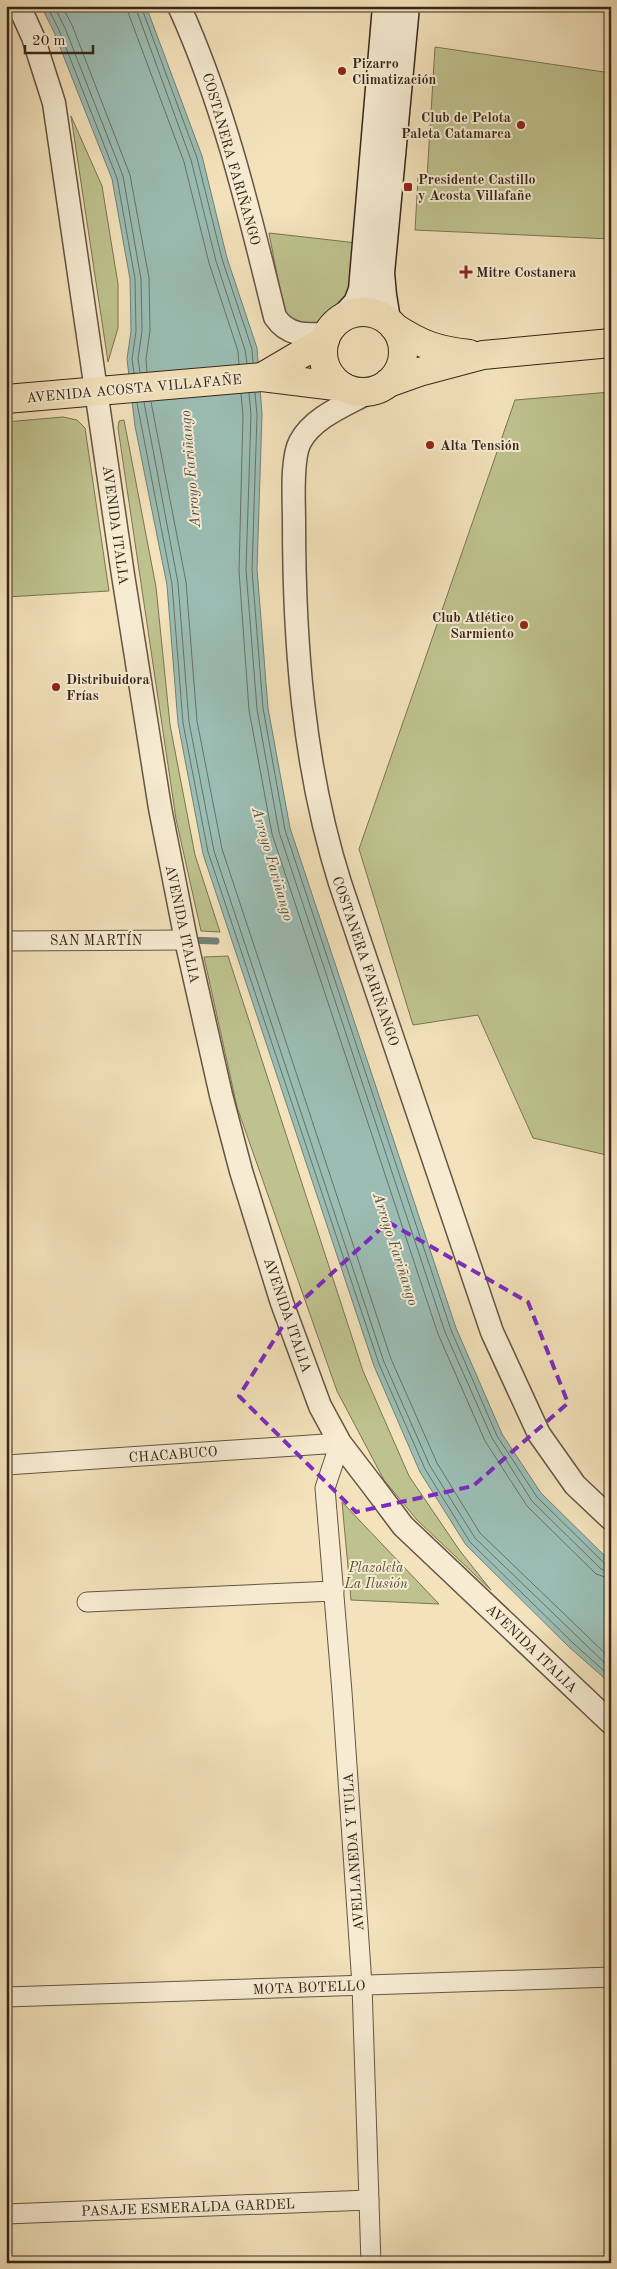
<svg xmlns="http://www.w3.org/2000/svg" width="617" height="2269" viewBox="0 0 617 2269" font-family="'Old Standard TT',serif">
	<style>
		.green { fill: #bec28e; stroke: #7a7454 }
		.water { fill: #9bbdb4; stroke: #738176 }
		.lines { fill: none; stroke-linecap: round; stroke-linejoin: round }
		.shore { stroke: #687266; stroke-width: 1 }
		.stream { stroke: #738176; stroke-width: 7 }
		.minor-casing { stroke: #655542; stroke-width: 21 }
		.tertiary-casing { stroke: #655542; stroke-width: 25 }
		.secondary-casing { stroke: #362619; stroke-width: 29 }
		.primary-casing { stroke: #362619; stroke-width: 30 }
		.minor { stroke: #f7ecd3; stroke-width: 19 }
		.tertiary { stroke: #f7ecd3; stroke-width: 22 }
		.secondary { stroke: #f7ecd3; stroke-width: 26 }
		.primary { stroke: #f3e2bb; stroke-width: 28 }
		.marked { fill: none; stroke: #7b2cbf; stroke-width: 4; stroke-dasharray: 10 6; stroke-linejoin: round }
		.poi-dot { fill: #8f2418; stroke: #f7ecd3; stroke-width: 2 }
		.labels { text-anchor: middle; stroke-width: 4; stroke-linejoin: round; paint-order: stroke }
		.poi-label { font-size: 14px; font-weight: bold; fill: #362619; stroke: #f7ecd3; text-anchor: start }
		.street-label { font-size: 14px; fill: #362619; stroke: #f7ecd3 }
		.park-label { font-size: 14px; font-style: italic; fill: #584d36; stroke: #f7ecd3 }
		.water-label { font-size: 15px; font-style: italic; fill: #545348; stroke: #f7ecd3 }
	</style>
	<rect width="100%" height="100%" fill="#f3e2bb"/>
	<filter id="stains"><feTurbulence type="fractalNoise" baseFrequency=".004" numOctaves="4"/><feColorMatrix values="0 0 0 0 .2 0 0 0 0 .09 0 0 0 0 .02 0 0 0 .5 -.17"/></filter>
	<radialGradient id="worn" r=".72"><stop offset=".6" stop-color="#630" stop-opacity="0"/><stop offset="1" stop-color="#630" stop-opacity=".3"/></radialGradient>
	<g class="green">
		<path d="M435,47L611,73V239L415,230L418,178H427Z"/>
		<path d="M71,116L102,186L118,284V328L108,362Z"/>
		<path d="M269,233L357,243L348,302L327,320L312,324L296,322L284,311Z"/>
		<path d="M611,392V1156L533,1138L478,1015L413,1025L359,849L515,400Z"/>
		<path d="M63,417L77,420L85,428L109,591L6,597V422Z"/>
		<path d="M124,420L156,587L170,725L195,855L220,932L201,931L176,819L118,428L119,421Z"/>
		<path d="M228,956L363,1371L409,1476L460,1551L491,1590L417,1520L384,1480L337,1391L237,1107L204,957Z"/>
		<path d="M342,1502L439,1604L351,1600Z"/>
	</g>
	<path class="water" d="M41,6H146L202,156L227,258L257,348L262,414L257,569L268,708L290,828L456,1328L502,1434L541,1493L611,1562V1684L569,1647L466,1545L420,1472L374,1366L203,854L178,723L167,585L135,426L127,359L131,331L130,279L112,179L54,32Z"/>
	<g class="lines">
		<g class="shore">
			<path d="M47,6L59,30L117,178L135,279L136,331L132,359L134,373"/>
			<path d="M54,6L65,28L123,176L141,279L142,331L138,359L140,372"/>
			<path d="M62,6L72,25L130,175L149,278L150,331L146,359L147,372"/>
			<path d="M127,6L129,15L184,162L209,263L238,351L239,364"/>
			<path d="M135,6L191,160L216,261L245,350L247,363"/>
			<path d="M141,6L197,158L222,259L252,349L253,363"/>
			<path d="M249,393L251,415L246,570L257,709L279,832L445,1332L492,1438L532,1501L601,1569L611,1572"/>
			<path d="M255,393L257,415L252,570L263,708L285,830L451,1330L497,1436L537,1497L605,1564L611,1565"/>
			<path d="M241,394L243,415L239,571L249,710L272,834L438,1334L485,1441L527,1506L596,1574L611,1579"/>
			<path d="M144,402L178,583L189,722L214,851L384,1362L430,1466L475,1538L611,1669"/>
			<path d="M151,402L186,582L197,721L222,849L391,1359L437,1463L480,1533L611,1659"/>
			<path d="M137,403L172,584L183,723L208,852L379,1364L425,1469L470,1542L573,1643L611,1677"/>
		</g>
		<path class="stream" d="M189,940L216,941"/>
		<g class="minor-casing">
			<g id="minor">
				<path d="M6,941L186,940"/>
				<path d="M6,1465L340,1443L325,1488L342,1692L362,1985L371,2263"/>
				<path d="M87,1602L334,1591"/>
				<path d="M6,1997L611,1977"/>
				<path d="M6,2214L369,2200"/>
			</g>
		</g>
		<g class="tertiary-casing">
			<g id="tertiary">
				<path d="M19,6L33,37L54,103L123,575L160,808L186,940L221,1095L241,1171L282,1303L320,1406L340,1443L373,1486L403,1526L611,1723"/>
				<path d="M179,6C224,105 249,211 275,317C288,336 305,335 327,334"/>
				<path d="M369,392C346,405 313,417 300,442C291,459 294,501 294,521C294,642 303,766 340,883L492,1332L539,1434L575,1485L611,1519"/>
			</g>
		</g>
		<g class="secondary-casing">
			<g id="secondary">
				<path d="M345,316L357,303L362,290L386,6"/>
				<path d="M387,320L383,295L381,273L406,6"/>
			</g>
		</g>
		<g class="primary-casing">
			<g id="primary">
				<circle cx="363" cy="352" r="40"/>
				<path d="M394,327C422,345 436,350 469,354"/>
				<path d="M262,377L325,340"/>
				<path d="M388,383L419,372L483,355L611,343"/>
				<path d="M6,399L262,377L343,387"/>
			</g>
		</g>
		<use href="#minor" class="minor"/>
		<use href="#tertiary" class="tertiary"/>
		<use href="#secondary" class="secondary"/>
		<use href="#primary" class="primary"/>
	</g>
	<path class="marked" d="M388,1222L528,1302L568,1403L473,1486L356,1512L239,1396L294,1308Z"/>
	<g class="poi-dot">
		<circle cx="342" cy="71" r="5"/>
		<circle cx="521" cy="125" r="5"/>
		<rect x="403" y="182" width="10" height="10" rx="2.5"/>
		<path d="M463.5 264.5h5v5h5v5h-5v5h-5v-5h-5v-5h5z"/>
		<circle cx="430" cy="445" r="5"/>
		<circle cx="524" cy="625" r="5"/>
		<circle cx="56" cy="687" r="5"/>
	</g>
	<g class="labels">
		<g class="poi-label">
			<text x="352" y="68">Pizarro<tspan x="352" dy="16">Climatización</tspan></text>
			<text x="511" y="122" text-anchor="end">Club de Pelota<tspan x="511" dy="16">Paleta Catamarca</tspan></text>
			<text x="418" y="184">Presidente Castillo<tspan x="418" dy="16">y Acosta Villafañe</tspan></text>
			<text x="476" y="277">Mitre Costanera</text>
			<text x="440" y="450">Alta Tensión</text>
			<text x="514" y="622" text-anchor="end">Club Atlético<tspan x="514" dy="16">Sarmiento</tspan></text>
			<text x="66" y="684">Distribuidora<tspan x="66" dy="16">Frías</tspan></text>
		</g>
		<g class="street-label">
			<text transform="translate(232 159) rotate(74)" y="5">COSTANERA FARIÑANGO</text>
			<text transform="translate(134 388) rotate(-5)" y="5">AVENIDA ACOSTA VILLAFAÑE</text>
			<text transform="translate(116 525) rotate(82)" y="5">AVENIDA ITALIA</text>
			<text transform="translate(183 924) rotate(78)" y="5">AVENIDA ITALIA</text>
			<text x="96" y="945">SAN MARTÍN</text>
			<text transform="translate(366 961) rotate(71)" y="5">COSTANERA FARIÑANGO</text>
			<text transform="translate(288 1315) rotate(71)" y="5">AVENIDA ITALIA</text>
			<text transform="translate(173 1454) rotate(-4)" y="5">CHACABUCO</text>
			<text transform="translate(532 1648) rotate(44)" y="5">AVENIDA ITALIA</text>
			<text transform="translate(353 1852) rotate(-94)" y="5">AVELLANEDA Y TULA</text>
			<text transform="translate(309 1987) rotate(-2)" y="5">MOTA BOTELLO</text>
			<text transform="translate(188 2207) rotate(-2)" y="5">PASAJE ESMERALDA GARDEL</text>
		</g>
		<g class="park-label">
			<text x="376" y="1572">Plazoleta<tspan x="376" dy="16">La Ilusión</tspan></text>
		</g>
		<g class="water-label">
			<text transform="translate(190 469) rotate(-95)" y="5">Arroyo Fariñango</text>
			<text transform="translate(273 864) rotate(74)" y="5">Arroyo Fariñango</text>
			<text transform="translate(396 1249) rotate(72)" y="5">Arroyo Fariñango</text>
		</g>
	</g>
	<rect width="617" height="2269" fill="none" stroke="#f3e2bb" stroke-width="25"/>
	<rect x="8" y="8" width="602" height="2254" fill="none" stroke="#362619" stroke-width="2.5"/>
	<rect x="12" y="12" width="592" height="2244" fill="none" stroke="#362619"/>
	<path d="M25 45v8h68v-8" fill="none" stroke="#362619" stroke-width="2.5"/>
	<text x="32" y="45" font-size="15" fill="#362619" stroke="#f7ecd3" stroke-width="4" paint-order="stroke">20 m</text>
	<rect width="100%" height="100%" filter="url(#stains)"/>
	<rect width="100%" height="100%" fill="url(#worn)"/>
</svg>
